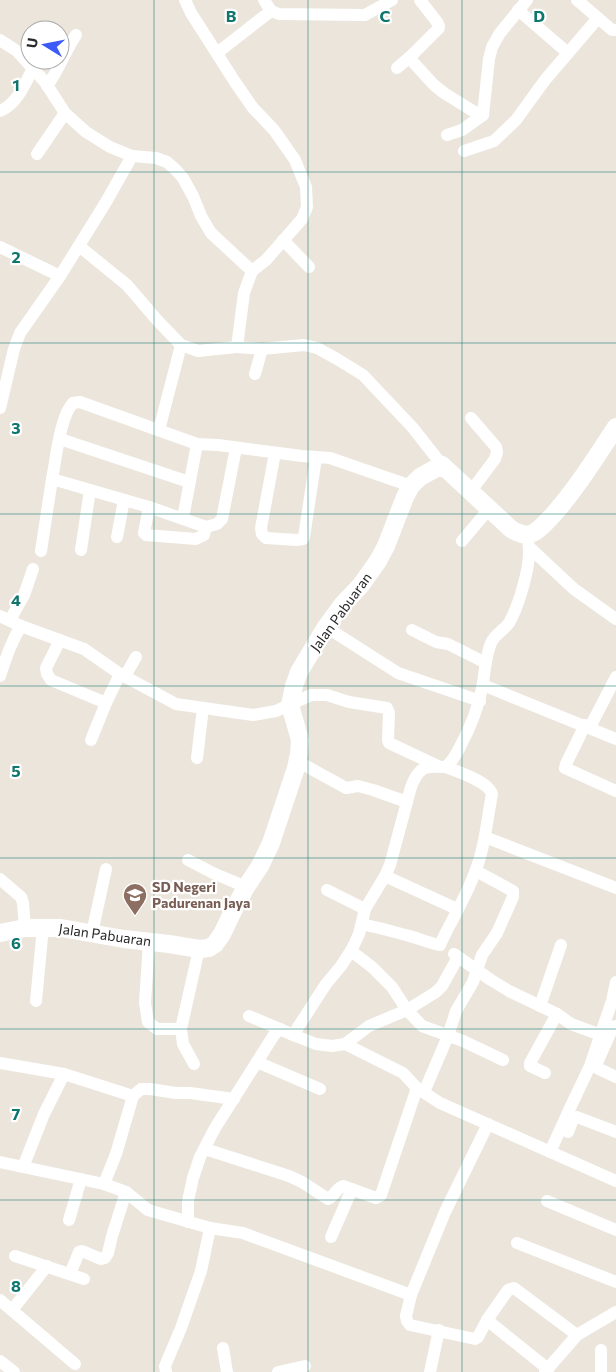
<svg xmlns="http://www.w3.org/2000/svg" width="616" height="1372" viewBox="0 0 616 1372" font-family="Commissioner,sans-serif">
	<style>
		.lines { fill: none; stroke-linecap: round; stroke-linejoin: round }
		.street { stroke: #fff; stroke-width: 12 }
		.secondary { stroke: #fff; stroke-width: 18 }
		.grid { fill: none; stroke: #0f766e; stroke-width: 1; stroke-opacity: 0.55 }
		.labels { text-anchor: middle; stroke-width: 4.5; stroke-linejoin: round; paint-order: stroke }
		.street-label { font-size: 14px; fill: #292929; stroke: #fff }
		.education-label { font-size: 14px; font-weight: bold; fill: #785e54; stroke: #fff; text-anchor: start }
		.grid-label { font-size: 16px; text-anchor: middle; font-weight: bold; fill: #0f766e; stroke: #fff; stroke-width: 4.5; stroke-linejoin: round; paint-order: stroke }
	</style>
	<rect width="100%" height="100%" fill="#ebe5db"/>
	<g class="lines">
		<g class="street">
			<path d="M185,0L191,13L235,82L253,108L274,130L295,160L306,187L307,207L302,219L266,260L252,271"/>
			<path d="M264,0L271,11L279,14L365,15L392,0"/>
			<path d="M577,0L612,30H616"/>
			<path d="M518,10L568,53"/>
			<path d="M0,40L17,51L45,82L65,113L86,132L110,147L132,156L156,158L167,162L176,170L183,178L193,196L201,216L211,233L252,271L244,293L237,347L262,349L304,345L317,348L337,359L363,375L413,428L442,465"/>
			<path d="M217,53L271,11"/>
			<path d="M412,55V61L434,85L444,93L473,111L483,115"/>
			<path d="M397,68L412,55L439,28V26L437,22L420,0"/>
			<path d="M47,86C59,70 65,51 76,35"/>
			<path d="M0,111C17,104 25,84 33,68"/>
			<path d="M447,135L462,130L483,115L489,59L492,47L500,33L527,0"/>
			<path d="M464,151L494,141L516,120L545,80L598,18"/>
			<path d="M37,154L65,113"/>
			<path d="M283,240L309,267"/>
			<path d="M79,246L127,285L157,320L181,345L198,351L237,347"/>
			<path d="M0,247L60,276"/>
			<path d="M255,374L262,349"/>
			<path d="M0,408L14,349L20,333L60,276L106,202L132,156"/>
			<path d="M471,418L496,447L497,452L495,459L471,491"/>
			<path d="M159,430L181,345"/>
			<path d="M60,439L189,482"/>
			<path d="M197,444L218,445L302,456L330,458L411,486"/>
			<path d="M275,453L261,528L262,534L266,538L297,540L303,539L304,537L316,458"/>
			<path d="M149,507L144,533L146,535L196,539L204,535L206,527"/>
			<path d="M183,518L197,444L80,402L73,403C60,416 56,460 52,479L149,507L206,527L217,524L222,519L236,448"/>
			<path d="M117,537L124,500"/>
			<path d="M462,541L489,509"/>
			<path d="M530,548L574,589L616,619"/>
			<path d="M81,550L90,490"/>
			<path d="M41,551L52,479"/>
			<path d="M0,616L21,626L84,649L120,674L176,704L253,715L276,711L311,695H327L349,702L387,708L389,713L388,740L389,743L438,766"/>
			<path d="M10,620L24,595L33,569"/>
			<path d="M326,627L398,673L480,701"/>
			<path d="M412,630L436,642L448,644L486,663"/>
			<path d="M60,640L46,668L47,674L51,680L106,703L120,674"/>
			<path d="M0,676C6,658 11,642 21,626"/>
			<path d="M125,676L136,657"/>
			<path d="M483,685L616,739"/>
			<path d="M585,725L566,764L565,768L616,791"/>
			<path d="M590,727L616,677"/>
			<path d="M91,740L106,703"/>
			<path d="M197,758L203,708"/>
			<path d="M297,761L346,788L358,786L373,790L407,802"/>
			<path d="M485,837L616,888"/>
			<path d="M188,860L213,873L246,887"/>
			<path d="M385,876L457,909"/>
			<path d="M0,879L21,897L23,903L25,928"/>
			<path d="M327,890L365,909"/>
			<path d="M362,924C379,928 396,932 413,937C420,939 435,945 440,945C451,920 466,898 475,872C485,847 487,820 492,794C488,781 458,772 446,767"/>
			<path d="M92,933L106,869"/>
			<path d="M149,942L145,1003L148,1022L157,1029H181"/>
			<path d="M351,951L372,967L392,987L407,1010L422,1026L463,1041L503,1060"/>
			<path d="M454,954L491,980L509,991L557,1014L571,1024L601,1035"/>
			<path d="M36,1001L43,927"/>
			<path d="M540,1006L561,945"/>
			<path d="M249,1016L280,1029"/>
			<path d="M616,1026L613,1027L596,1065L597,1068L616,1077"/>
			<path d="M293,1035L316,1044L332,1046L345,1044L403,1073L417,1088L440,1103L616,1181"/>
			<path d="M345,1044L369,1026L407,1010L436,992L442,986L458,957"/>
			<path d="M257,1062L320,1089"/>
			<path d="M0,1063L64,1074L133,1096"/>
			<path d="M194,1064L183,1044L181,1029L199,949"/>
			<path d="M545,1073L530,1066V1063L557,1014"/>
			<path d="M424,1092L448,1036L456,1011L473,982L482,955L497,933L513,897V891L476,871"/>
			<path d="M488,1124L445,1212L411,1295L406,1316L407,1321L410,1325L475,1339L478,1337L487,1320L508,1290L514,1288L577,1335"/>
			<path d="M568,1132L573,1119L577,1117L616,1132"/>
			<path d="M205,1149L289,1176L302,1182L328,1199C335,1196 336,1188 343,1186L376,1198L381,1195L417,1088"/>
			<path d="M550,1152L570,1108L590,1066L612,1001L616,982"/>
			<path d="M0,1162L104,1184L126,1192L148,1210L210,1228L243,1233L411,1295"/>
			<path d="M23,1167L44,1114L64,1074"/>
			<path d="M104,1184L116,1154L133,1096L141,1089H150L176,1093H190L234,1099"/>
			<path d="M547,1201L616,1230"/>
			<path d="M69,1220L81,1179"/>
			<path d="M188,1222V1201L193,1178L200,1157L215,1128L274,1035L280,1029L293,1035L326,984L341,966L352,949L359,934L365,909L385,876L390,865L411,787C419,766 425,766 446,767C453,761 457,753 461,745C471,726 478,709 482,688C485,673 485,657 491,643C494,635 504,630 509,623C518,608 530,568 529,550C529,545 528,540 526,535"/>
			<path d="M331,1237L352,1189"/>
			<path d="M517,1243L616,1282"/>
			<path d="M15,1256L84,1279"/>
			<path d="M70,1274L79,1252L82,1251L101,1259L105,1258L108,1253L112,1236L126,1192"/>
			<path d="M0,1300L75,1364"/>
			<path d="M12,1310L47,1266"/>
			<path d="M487,1320L548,1369"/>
			<path d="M223,1348L227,1372"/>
			<path d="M601,1350V1372"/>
			<path d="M0,1361L14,1372"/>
			<path d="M166,1372L165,1366L181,1328L201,1271L210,1228"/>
			<path d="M278,1372L305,1366"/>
			<path d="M430,1372L439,1330"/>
			<path d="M545,1372L577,1335L616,1312"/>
		</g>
		<path class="secondary" d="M0,933L25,928H61L124,939L169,944L199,949L209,948L215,944L222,934L235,907L246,887L260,866L271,843L296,768L299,754L300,740L290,705L294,686L299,672L326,627L342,605L361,585L378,561L386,546L405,497L411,486L420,477L442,465L511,529C518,533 526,537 533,533C541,529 547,521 553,515C577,488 596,457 616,427"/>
	</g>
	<path class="grid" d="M154,0V1372M308,0V1372M462,0V1372M0,172H616M0,343H616M0,514H616M0,686H616M0,858H616M0,1029H616M0,1200H616"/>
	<defs>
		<g id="school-pin" transform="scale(1.25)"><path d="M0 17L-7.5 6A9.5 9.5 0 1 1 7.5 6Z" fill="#8d6e63" stroke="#fff"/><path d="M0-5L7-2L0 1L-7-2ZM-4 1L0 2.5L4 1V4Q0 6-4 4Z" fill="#fff"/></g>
	</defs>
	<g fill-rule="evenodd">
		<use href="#school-pin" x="135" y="895"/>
	</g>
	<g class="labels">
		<g class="street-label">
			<text transform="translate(341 612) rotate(-54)" y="5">Jalan Pabuaran</text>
			<text transform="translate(105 935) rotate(8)" y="5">Jalan Pabuaran</text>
		</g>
		<g class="education-label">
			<text x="152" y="892">SD Negeri<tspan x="152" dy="16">Padurenan Jaya</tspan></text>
		</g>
	</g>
	<g class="grid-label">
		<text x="231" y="22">B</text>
		<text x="385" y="22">C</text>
		<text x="539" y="22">D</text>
		<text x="16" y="91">1</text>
		<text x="16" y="263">2</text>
		<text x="16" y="434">3</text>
		<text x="16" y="606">4</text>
		<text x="16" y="777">5</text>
		<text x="16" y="949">6</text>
		<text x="16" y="1120">7</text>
		<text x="16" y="1292">8</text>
	</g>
	<g transform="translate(45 45) rotate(280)"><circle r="24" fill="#ffffff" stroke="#a9a9a9"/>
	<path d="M0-4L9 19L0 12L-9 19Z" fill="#3c5af7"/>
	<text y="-8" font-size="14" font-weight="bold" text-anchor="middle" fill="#292929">U</text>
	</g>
</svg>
